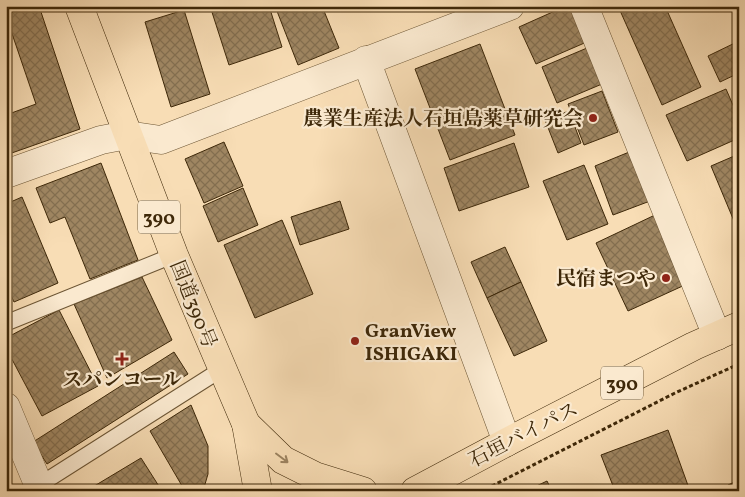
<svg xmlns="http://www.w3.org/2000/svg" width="745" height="497" viewBox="0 0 745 497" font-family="Vollkorn,'Noto Serif JP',serif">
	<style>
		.building { fill: url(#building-cross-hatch); stroke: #3e2809 }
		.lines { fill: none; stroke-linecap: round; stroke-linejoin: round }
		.service-casing { stroke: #6c5534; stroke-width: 17 }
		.minor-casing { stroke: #6c5534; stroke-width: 29 }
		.trunk-casing { stroke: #3e2809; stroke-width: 29 }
		.path { stroke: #3e2809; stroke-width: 3; stroke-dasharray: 4 2.5; stroke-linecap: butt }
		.service { stroke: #fae9cf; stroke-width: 15 }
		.minor { stroke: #fae9cf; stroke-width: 28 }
		.trunk { stroke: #f8ddb5; stroke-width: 28 }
		.oneway { stroke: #9b825f }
		.poi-dot { fill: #8f2418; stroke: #fae9cf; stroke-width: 2 }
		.labels { text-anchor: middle; stroke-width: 4.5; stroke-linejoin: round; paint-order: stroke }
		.shield { fill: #fae9cf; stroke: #766244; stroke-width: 1 }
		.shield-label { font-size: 19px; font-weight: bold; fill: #3e2809 }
		.poi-label { font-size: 20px; font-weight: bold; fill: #3e2809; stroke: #fae9cf; text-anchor: end }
		.street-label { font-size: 20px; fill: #3e2809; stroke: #fae9cf }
	</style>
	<defs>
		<pattern id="building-cross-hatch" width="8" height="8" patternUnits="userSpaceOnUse" patternTransform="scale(1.25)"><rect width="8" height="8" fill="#9f8662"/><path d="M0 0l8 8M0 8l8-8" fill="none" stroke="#836e4f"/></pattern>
	</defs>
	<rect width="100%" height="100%" fill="#f8ddb5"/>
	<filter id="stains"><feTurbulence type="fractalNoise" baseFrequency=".004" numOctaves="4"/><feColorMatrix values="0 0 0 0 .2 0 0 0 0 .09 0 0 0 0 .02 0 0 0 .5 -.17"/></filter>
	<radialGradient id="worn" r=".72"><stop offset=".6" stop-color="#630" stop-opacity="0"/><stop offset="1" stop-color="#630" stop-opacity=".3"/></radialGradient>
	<g class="building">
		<path d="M6,6H39L80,129L6,155V115L36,104L6,16Z"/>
		<path d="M210,6H269L282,47L229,65Z"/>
		<path d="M275,6H322L339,48L298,65Z"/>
		<path d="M566,6H574L589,41L536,64L519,27Z"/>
		<path d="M618,6H665L701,87L662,105Z"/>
		<path d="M184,10L210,94L171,107L145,22Z"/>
		<path d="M739,41V73L720,82L708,56Z"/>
		<path d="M480,44L515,135L450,160L415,69Z"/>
		<path d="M587,48L602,84L557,103L542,67Z"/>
		<path d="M726,89L739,119V138L687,161L666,115Z"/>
		<path d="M602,91L618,132L584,145L568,104Z"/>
		<path d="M569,111L581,143L558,153L545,120Z"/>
		<path d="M224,142L243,186L204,203L185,159Z"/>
		<path d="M514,143L529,187L459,211L444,168Z"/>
		<path d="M639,148L658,198L613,215L595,166Z"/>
		<path d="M739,154V233L711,166Z"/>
		<path d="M101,163L138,260L90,279L65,217L50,223L36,188Z"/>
		<path d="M584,165L608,224L567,240L543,181Z"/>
		<path d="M243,188L258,225L218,242L203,206Z"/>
		<path d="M22,197L58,283L14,302L6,285V204Z"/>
		<path d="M340,201L349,229L300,245L291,217Z"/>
		<path d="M655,215L687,284L628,311L596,243Z"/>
		<path d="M282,220L313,294L255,318L224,245Z"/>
		<path d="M505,247L521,282L487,298L471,262Z"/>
		<path d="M142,277L172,340L107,378L74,304Z"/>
		<path d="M521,282L547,341L514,356L487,298Z"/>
		<path d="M59,310L98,386L42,416L6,348V338Z"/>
		<path d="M174,352L188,374L47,464L33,442Z"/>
		<path d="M191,405L208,446V474L203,491H185L150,431Z"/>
		<path d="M668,430L690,491H615L601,455Z"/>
		<path d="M141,458L162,491H86Z"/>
		<path d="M739,480V491H731L728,485Z"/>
		<path d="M547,481L552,491H526Z"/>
	</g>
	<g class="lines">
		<g class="service-casing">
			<g id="service">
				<path d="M6,323L174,255"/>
				<path d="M33,489L222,369"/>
			</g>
		</g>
		<g class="minor-casing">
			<g id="minor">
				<path d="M584,6L717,336"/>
				<path d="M366,60L507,442"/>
				<path d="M6,174L101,140L127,135L161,140L510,6"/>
				<path d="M6,407L41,491"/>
			</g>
		</g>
		<g class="trunk-casing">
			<g id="trunk">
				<path d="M79,6L174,255L246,424L258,491"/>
				<path d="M246,424L283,460L315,476L363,491"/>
				<path d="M415,491L507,442L694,346L739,326"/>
			</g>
		</g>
		<path class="path" d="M486,489L675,393L739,364"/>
		<use href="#service" class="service"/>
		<use href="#minor" class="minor"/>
		<use href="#trunk" class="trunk"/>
	</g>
	<defs><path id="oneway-shaft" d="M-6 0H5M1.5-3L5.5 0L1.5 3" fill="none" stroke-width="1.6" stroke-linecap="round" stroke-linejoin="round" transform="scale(1.25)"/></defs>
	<use class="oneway" href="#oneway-shaft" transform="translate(282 458) rotate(37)"/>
	<g class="poi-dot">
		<circle cx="593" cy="118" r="5"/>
		<circle cx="666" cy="278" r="5"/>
		<circle cx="355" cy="341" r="5"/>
		<path d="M119.5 351.5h5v5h5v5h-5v5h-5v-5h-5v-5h5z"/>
	</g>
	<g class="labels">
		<g class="shield">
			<rect x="138" y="200.5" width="42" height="33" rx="4"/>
			<rect x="601" y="366.5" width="42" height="33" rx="4"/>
		</g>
		<g class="shield-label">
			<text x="159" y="224">390</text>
			<text x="622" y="390">390</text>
		</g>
		<g class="poi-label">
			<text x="583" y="125">農業生産法人石垣島薬草研究会</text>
			<text x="656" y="285">民宿まつや</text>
			<text x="365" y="337" text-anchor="start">GranView<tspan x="365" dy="23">ISHIGAKI</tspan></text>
			<text x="122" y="386" text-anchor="middle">スパンコール</text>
		</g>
		<g class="street-label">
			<text transform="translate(194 304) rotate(68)" y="7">国道390号</text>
			<text transform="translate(523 434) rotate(-27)" y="7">石垣バイパス</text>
		</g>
	</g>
	<rect width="745" height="497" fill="none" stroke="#f8ddb5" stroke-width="25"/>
	<rect x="8" y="8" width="730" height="482" fill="none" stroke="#3e2809" stroke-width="2.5"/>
	<rect x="12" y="12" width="720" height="472" fill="none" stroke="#3e2809"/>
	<rect width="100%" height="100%" filter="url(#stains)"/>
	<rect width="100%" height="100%" fill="url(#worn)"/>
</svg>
